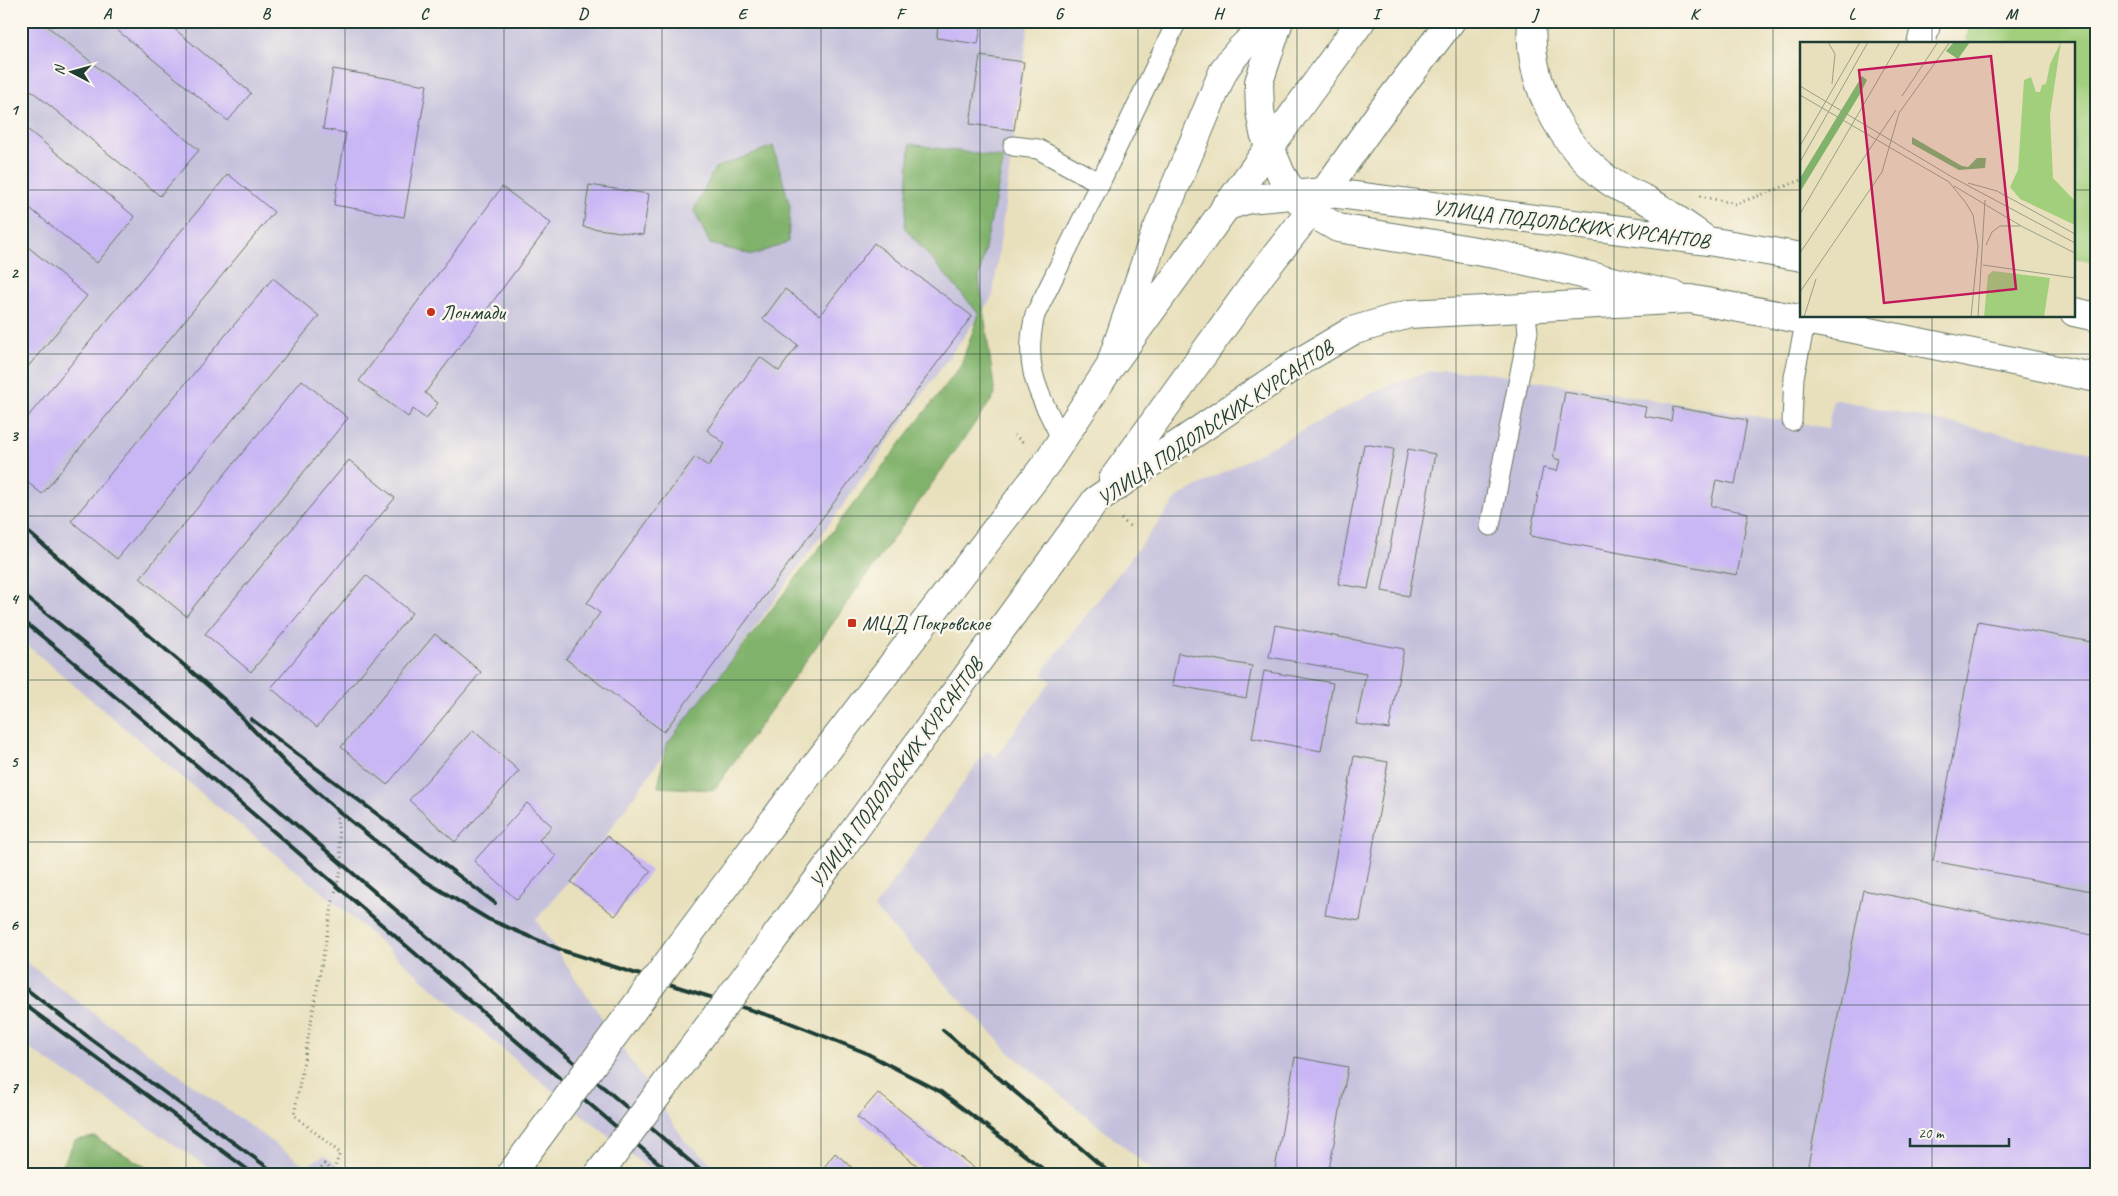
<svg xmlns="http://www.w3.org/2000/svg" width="2118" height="1196" viewBox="0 0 2118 1196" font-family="Caveat,sans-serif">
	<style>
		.industrial { fill: #c4c0db }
		.green { fill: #a2cf7c; stroke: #608658 }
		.forest { fill: #81b26c; stroke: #507850 }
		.building { fill: #c9b6f5 }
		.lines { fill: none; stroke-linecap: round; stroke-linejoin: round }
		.service-casing { stroke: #657664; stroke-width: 21 }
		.minor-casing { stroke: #657664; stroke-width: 30 }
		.secondary-casing { stroke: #657664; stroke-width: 30 }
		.path { stroke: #657664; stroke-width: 3; stroke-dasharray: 1 4; stroke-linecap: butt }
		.service { stroke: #fff; stroke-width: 19 }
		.minor { stroke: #fff; stroke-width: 28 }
		.secondary { stroke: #fff; stroke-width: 28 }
		.rail { stroke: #1f3d34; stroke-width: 4 }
		.secondary-bridge-casing { stroke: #657664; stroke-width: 30; stroke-linecap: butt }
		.secondary-bridge { stroke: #fff; stroke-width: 28 }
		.grid { fill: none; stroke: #1f3d34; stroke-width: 1; stroke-opacity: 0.55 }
		.poi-dot { fill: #c8321e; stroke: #fbf7ec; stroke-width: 2 }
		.labels { text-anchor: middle; stroke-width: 5; stroke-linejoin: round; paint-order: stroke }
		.street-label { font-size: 21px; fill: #1f3d34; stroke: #fbf7ec }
		.poi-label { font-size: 21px; fill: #1f3d34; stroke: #fbf7ec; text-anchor: start }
		.inset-road { fill: none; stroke: #989f86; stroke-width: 1 }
		.view { fill: #c2185b; fill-opacity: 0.15; stroke: #c2185b; stroke-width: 2.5 }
		.inset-edge { fill: none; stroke: #1f3d34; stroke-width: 2.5 }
		.neatline { fill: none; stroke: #1f3d34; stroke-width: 2 }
		.grid-label { font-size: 16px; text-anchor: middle; font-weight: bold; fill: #1f3d34 }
	</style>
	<rect width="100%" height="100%" fill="#fbf7ec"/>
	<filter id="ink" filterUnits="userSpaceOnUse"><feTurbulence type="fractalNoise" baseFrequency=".02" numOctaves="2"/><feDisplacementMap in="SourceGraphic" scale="10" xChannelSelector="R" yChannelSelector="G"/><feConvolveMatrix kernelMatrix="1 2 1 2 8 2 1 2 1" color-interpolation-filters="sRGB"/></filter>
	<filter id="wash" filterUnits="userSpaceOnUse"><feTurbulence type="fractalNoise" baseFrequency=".0096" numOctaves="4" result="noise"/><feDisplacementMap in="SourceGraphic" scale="20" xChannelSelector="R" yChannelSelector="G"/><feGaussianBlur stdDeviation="1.12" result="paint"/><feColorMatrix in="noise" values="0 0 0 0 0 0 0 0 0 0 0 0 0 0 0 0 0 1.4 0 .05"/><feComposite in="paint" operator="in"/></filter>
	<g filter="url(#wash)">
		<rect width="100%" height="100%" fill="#e8e0bc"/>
		<g class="industrial">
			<path d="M21,21H1029L993,296L596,849L536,920L685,1141L725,1175H656L526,1069L333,901L201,793L21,640Z"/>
			<path d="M1431,371H1476L1828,428L1833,399L2097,453V1175H1158L1010,1053L874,908L986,751L996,757L1051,681L1042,674L1049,663L1179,496L1386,386Z"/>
			<path d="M21,958L104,1021L306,1166L324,1155L352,1175H220L21,1043Z"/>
		</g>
		<path class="green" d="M1971,21H2097V263L2074,258V44H1966Z"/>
		<g class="forest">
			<path d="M910,144L1004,158L979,277L995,395L714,790L658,787L666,745L960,367L979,314L905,228Z"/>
			<path d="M773,146L790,206L788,242L753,255L710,244L694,210L715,168Z"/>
			<path d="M95,1137L159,1175H57L75,1140Z"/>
		</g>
		<g id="blocks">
			<g class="building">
				<path d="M21,21H41L199,150L160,196L21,82Z"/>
				<path d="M106,21H165L251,93L228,121Z"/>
				<path d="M938,21H982L978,44L937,38Z"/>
				<path d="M980,56L1024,62L1014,130L970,124Z"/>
				<path d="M333,69L427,85L404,217L334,205L346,133L323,129Z"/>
				<path d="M21,124L135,217L97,263L21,201Z"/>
				<path d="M228,174L274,212L42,494L21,477V425Z"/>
				<path d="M589,185L649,194L643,235L583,227Z"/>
				<path d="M502,187L551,223L425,393L438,403L426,419L413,409L408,417L359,381Z"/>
				<path d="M21,241L87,296L21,375Z"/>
				<path d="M874,243L972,316L664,732L566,659L600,613L587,603L695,457L708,466L725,444L707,430L760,357L779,371L798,345L763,319L785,289L820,315Z"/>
				<path d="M273,278L319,316L117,559L71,521Z"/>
				<path d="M302,380L348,418L186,616L140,578Z"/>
				<path d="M1565,392L1646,407L1644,416L1671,421L1673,407L1747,420L1735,484L1716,480L1711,506L1748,513L1737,575L1530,536L1543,468L1557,471L1560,460L1553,458Z"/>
				<path d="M1364,444L1394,449L1368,589L1338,584Z"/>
				<path d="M1408,449L1435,454L1409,596L1382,591Z"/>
				<path d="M349,460L395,498L251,672L205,634Z"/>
				<path d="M366,575L412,613L317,727L271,688Z"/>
				<path d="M1978,621L2097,643V892L1933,861Z"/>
				<path d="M1275,625L1404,649L1389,729L1356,724L1366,674L1269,657Z"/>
				<path d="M435,634L481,672L387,785L341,747Z"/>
				<path d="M1178,653L1252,666L1246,698L1172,685Z"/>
				<path d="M1264,671L1333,683L1321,751L1252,738Z"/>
				<path d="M473,730L519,771L455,842L409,800Z"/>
				<path d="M1354,756L1388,762L1360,921L1325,915Z"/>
				<path d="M527,803L552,826L539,840L556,856L517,900L474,861Z"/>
				<path d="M607,836L651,871L615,916L571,882Z"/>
				<path d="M1863,890L2097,936V1175H1806Z"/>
				<path d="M1295,1057L1348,1067L1328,1175H1274Z"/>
				<path d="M878,1093L983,1175H929L857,1117Z"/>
				<path d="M835,1153L861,1175H818Z"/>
			</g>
		</g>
	</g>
	<g filter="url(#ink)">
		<use href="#blocks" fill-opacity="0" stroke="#657664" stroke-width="1"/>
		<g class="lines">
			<g class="service-casing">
				<g id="service">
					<path d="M1013,146L1038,149L1100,183"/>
					<path d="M1792,421L1794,377L1806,320"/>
					<path d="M1062,440C1039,393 1022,369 1035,315L1100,183L1177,21"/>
					<path d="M1490,526L1528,332L1525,307"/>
				</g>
			</g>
			<g class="minor-casing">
				<g id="minor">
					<path d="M1279,21L1259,82L1260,111L1264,133L1281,174L1293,194L1310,212L1338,228L1500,255L1677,296"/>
					<path d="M1921,44L1927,21"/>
					<path d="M1112,360L1154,237L1223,72C1236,50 1253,37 1273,21"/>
				</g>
			</g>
			<g class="secondary-casing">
				<g id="secondary">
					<path d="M1532,21C1527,81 1560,144 1608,180C1620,189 1635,194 1648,201C1667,212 1685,225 1702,237"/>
					<path d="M1225,207L1249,199L1323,192L1708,241L1802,257"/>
					<path d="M2074,312L2097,317"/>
					<path d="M1113,479L1262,273L1310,212L1378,116L1451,21"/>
					<path d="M789,800L1048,461L1108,370L1361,21"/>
					<path d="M845,843L1096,500L1298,363L1352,331L1409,314L1690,299L1859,330L2097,378"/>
				</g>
			</g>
			<g class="path">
				<path d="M1700,196L1736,204L1802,180"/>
				<path d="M1014,435L1024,443"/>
				<path d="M1121,519L1132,528"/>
				<path d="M324,1175L319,1171L324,1164L339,1175"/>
				<path d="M332,1175L340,1153L294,1115L333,901L342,865L336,809"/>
			</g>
			<use href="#service" class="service"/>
			<use href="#minor" class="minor"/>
			<use href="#secondary" class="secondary"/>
			<g class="rail">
				<path d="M21,526L226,701L287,765L336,809L425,881L488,919L564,951L783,1020L864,1052L941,1092L1051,1175"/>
				<path d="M21,593L95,653L706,1175"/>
				<path d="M21,619C243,800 455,991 673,1175"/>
				<path d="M251,719L495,903"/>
				<path d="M21,985L91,1039L278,1175"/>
				<path d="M21,1002L255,1175"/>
				<path d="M943,1030L1112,1175"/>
			</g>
			<g class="secondary-bridge-casing">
				<g id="secondary-bridge">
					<path d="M510,1175L789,800"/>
					<path d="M598,1175L845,843"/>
				</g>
			</g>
			<use href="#secondary-bridge" class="secondary-bridge"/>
		</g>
	</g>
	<path class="grid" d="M186,21V1175M345,21V1175M504,21V1175M662,21V1175M821,21V1175M980,21V1175M1138,21V1175M1297,21V1175M1456,21V1175M1614,21V1175M1773,21V1175M1932,21V44M21,190H1802M2074,190H2097M1932,316V1175M21,354H2097M21,516H2097M21,680H2097M21,842H2097M21,1005H2097"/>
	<g class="poi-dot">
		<circle cx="431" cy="312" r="5"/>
		<rect x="847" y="618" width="10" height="10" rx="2.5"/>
	</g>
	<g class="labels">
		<g class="street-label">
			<text transform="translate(1571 224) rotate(7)" y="7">УЛИЦА ПОДОЛЬСКИХ КУРСАНТОВ</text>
			<text transform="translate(1215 423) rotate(-34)" y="7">УЛИЦА ПОДОЛЬСКИХ КУРСАНТОВ</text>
			<text transform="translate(896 773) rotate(-54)" y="7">УЛИЦА ПОДОЛЬСКИХ КУРСАНТОВ</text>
		</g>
		<g class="poi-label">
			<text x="441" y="319">Лонмади</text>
			<text x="862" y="630">МЦД Покровское</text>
		</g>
	</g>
	<g transform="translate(1800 42)">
		<rect width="275" height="275" fill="#e8e0bc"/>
		<path d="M261,0L250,73L253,136L275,159V183L220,157L210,145L218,128L224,38L231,35L236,50H240L242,43L246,42L250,22ZM193,229L250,236L244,275H184L188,233Z" fill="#a2cf7c"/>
		<path d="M154,0H170L158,17L146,9ZM62,34L67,38L60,52L0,150V136ZM112,95L162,124L168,125L177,116H186L185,126L159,128L112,102Z" fill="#81b26c"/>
		<path class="inset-road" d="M28,0L35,12L32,42M0,44L152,135L275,201M0,53L149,140L166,161L173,173L178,204L171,275M102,54L138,0M0,80V98M0,104L60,0M0,120L68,0M168,141L197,149L275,192M154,144L223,185L275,211M0,172L100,0M186,203L192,190L200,184H220M0,211L96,68M183,223L275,236M0,250L82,130L99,71L150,0M4,275L16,237M178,275L185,158"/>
		<path class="view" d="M191,14L216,247L84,261L59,28Z"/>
		<rect width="275" height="275" class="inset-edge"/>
	</g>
	<rect width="2118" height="1196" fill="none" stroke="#fbf7ec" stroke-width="55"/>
	<g transform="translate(72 72) rotate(276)" stroke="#fbf7ec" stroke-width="4" paint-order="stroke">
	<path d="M0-4L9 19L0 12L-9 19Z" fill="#1f3d34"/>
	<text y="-8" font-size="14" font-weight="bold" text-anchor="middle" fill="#1f3d34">N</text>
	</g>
	<path d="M1910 1138v8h99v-8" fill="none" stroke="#1f3d34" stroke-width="2.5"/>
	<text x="1918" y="1138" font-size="15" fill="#1f3d34" stroke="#fbf7ec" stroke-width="4" paint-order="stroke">20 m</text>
	<rect x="28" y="28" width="2062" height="1140" class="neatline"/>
	<g class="grid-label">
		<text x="107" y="19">A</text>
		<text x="266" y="19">B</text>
		<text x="424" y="19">C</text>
		<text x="583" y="19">D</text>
		<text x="742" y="19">E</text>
		<text x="900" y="19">F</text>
		<text x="1059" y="19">G</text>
		<text x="1218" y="19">H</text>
		<text x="1376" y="19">I</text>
		<text x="1535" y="19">J</text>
		<text x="1694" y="19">K</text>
		<text x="1852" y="19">L</text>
		<text x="2011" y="19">M</text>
		<text x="14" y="115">1</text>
		<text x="14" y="278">2</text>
		<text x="14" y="441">3</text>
		<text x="14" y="604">4</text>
		<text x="14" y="767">5</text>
		<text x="14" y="930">6</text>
		<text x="14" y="1093">7</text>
	</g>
</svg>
